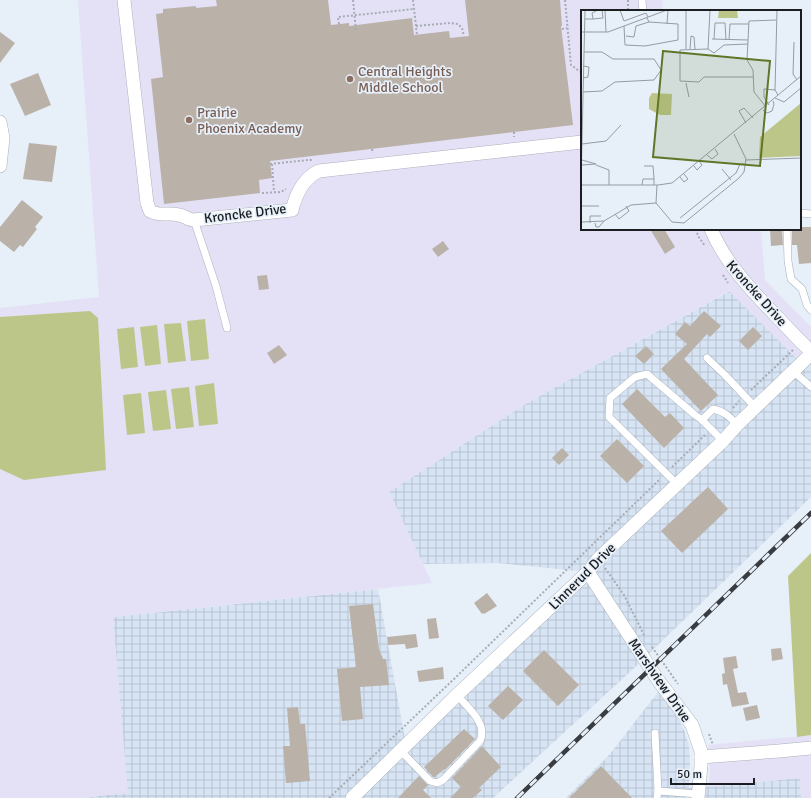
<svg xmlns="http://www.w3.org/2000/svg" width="811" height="798" viewBox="0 0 811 798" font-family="Signika,sans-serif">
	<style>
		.industrial { fill: url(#industrial-grid) }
		.education { fill: #e4e1f7 }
		.park { fill: #bdc689 }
		.building { fill: #bab2a8 }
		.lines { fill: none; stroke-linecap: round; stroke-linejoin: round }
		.lane-casing { stroke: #aab2bc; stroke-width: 8 }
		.street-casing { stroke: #aab2bc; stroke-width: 14 }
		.path { stroke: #a6acb4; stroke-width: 2; stroke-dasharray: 2 2; stroke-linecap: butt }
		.lane { stroke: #fff; stroke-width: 7 }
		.street { stroke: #fff; stroke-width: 13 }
		.rail-casing { stroke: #393d41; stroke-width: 4.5 }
		.rail { stroke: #e7eff9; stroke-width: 3; stroke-dasharray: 9; stroke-linecap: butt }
		.education-dot { fill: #8d6e63; stroke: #e7eff9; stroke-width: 1.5 }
		.labels { text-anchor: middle; stroke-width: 3.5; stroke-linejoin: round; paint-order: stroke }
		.education-label { font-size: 14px; fill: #785e54; stroke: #e7eff9; text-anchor: start }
		.street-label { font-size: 14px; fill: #1b1e21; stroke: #e7eff9 }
		.inset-road { fill: none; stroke: #959ba3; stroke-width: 1 }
		.view { fill: #5f7627; fill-opacity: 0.15; stroke: #5f7627; stroke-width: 2 }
		.inset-edge { fill: none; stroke: #1b1e21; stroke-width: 2 }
	</style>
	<defs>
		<pattern id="industrial-grid" width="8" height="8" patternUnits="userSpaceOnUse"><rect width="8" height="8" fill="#d7e4f4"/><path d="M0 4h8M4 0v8" fill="none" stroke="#b8c3d1"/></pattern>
	</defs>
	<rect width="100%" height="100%" fill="#e7eff9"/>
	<g class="industrial">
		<path d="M730,291L802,363L811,354V497L631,671L493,798H80L127,793L113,617L378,589L406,745L587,572L497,563L423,564L389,492L527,403Z"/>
		<path d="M658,692L677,716L684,730L689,745L690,762L689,788L800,778L801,798H566L610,754Z"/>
	</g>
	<g class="education">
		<path d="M78,0H662L663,11H582V229H761L765,280L811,327V354L802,364L729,291L527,403L389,492L432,583L113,617L128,793L80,798H0V308L99,297Z"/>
		<path d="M811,735V798H801L800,778L709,787L710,770L708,745Z"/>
	</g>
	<g class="park">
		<path d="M90,311L98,318L106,470L24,480L0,469V317Z"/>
		<path d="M205,319L209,359L191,361L187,321Z"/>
		<path d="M181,323L186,361L168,363L164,324Z"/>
		<path d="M157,325L161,364L145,366L140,327Z"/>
		<path d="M134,327L138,367L121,369L117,329Z"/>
		<path d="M214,383L218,424L199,426L195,386Z"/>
		<path d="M189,387L194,427L176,429L171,389Z"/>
		<path d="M166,390L171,429L153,431L148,392Z"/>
		<path d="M141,393L145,433L127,435L123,395Z"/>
		<path d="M811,553V735L797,737L788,576Z"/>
	</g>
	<g class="building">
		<path d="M216,0H328L331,25L349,23V26L412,18L414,35L449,31L450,38L469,36L465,0H560L562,26H561L573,125L270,161L272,178L259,180L260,193L164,204L151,79L163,77L156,14L163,13V9L196,6V8L217,6Z"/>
		<path d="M0,32L15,43L0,63Z"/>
		<path d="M38,73L51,105L25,116L10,84Z"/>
		<path d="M29,143L57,146L52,182L23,179Z"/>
		<path d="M22,200L43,217L35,227L37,229L23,247L20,245L14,252L0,241V227Z"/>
		<path d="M800,227H811V263L799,264L797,245H792V229H800Z"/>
		<path d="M650,229H664L675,247L665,254Z"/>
		<path d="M770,229H782L783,245L771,246Z"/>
		<path d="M443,241L449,249L438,257L432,249Z"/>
		<path d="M267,275L269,289L259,290L257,276Z"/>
		<path d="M704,311L721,326L710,337L707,334L684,359L718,395L701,411L661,369L687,344L675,334L685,322L690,326Z"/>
		<path d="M753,327L762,336L748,350L739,341Z"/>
		<path d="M279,345L287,355L274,364L267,353Z"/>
		<path d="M646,346L654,354L644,364L635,356Z"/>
		<path d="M637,389L665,417L670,413L684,428L664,448L622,404Z"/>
		<path d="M617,439L644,466L627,483L600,456Z"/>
		<path d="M562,448L569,455L559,465L552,458Z"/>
		<path d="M708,487L728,509L682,553L661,531Z"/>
		<path d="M487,593L497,606L484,614L483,613L482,614L474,603Z"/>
		<path d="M373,604L379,649L383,659H386L389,685L360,687L363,719L342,721L337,669L356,667L349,606Z"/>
		<path d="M436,618L439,638L429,639L427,619Z"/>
		<path d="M416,634L418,647L406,649L405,644L388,645L387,637Z"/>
		<path d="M781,648L783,659L772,661L771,649Z"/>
		<path d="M544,650L579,685L558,706L523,671Z"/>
		<path d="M736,656L738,668L733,669L738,693L746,692L749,704L732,707L727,684L723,685L722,674L725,673L723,658Z"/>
		<path d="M443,667L444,679L419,682L417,671Z"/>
		<path d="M508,686L523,700L503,720L488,706Z"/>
		<path d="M757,705L760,718L746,721L743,708Z"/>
		<path d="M298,707L300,724H305L310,781L286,783L283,746H290L287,708Z"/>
		<path d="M464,729L475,739L445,770L444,769L435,777H433L424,767Z"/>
		<path d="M482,746L501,767L479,788L482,790L473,798H450L461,787L452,778Z"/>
		<path d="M601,766L632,798H569Z"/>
		<path d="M419,776L428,785L423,790L431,798H398Z"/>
	</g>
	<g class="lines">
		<g class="lane-casing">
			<g id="lane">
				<path d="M642,0L643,11"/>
				<path d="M800,213L811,214"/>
				<path d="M194,220L216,286L227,328"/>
				<path d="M787,229L788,261L791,279L802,289L807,305L811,310"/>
				<path d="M707,358L725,375L755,407"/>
				<path d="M794,372L811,387"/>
				<path d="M702,420L713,409C724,411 730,417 737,425"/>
				<path d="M677,484L609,417L610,398L635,377L647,374L695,415L702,420L723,441"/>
				<path d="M655,733L658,791"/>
				<path d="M401,751L430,781L437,783L443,780L480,741C488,723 468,708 457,695"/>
				<path d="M657,798L658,791L699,794"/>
			</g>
		</g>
		<g class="street-casing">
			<g id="street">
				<path d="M124,0L147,203L150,211C160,217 169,212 179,215C185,216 188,220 194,220L292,210C296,194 304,178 319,171L582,142"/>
				<path d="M0,122L3,138L0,166"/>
				<path d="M711,229C726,265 754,293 781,321C791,331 800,342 811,351"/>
				<path d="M588,572L658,680L692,725L701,751V766L698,798"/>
				<path d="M701,757L779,751L811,748"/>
				<path d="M352,798L457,695L588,572L598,559L723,441L737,425L811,354"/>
			</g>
		</g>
		<g class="path">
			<path d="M353,0L356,31"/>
			<path d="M413,0L417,35"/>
			<path d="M565,0L571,65L582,73"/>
			<path d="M628,0V11"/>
			<path d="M339,24L338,17L414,9"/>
			<path d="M416,26L450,23L458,24L462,28L464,36"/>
			<path d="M562,29L567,28"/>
			<path d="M514,132V137"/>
			<path d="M372,149L373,153"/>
			<path d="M270,164L308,160H313"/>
			<path d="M272,164L274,192"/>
			<path d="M262,193L281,192L286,189"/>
			<path d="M696,229L698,236L705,246"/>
			<path d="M723,275L728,283"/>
			<path d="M751,390L793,350"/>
			<path d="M733,408L739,401"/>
			<path d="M672,467L705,435"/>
			<path d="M605,568L624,595L644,635"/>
			<path d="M652,647L678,684"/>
			<path d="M709,734L713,745"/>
			<path d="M329,798L454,679L659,480"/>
		</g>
		<use href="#lane" class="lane"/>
		<use href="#street" class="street"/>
		<g class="rail-casing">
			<path id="rail" d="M517,798L811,513"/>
		</g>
		<use href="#rail" class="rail"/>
	</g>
	<g class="education-dot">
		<circle cx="350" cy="79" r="4"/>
		<circle cx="189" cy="120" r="4"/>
	</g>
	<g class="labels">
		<g class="education-label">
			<text x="358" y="76">Central Heights<tspan x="358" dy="16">Middle School</tspan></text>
			<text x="197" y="117">Prairie<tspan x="197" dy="16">Phoenix Academy</tspan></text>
		</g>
		<g class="street-label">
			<text transform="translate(245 213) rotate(-7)" y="5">Kroncke Drive</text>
			<text transform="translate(757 293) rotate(48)" y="5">Kroncke Drive</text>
			<text transform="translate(582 576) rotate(-45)" y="5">Linnerud Drive</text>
			<text transform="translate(660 680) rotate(55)" y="5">Marshview Drive</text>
		</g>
	</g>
	<g transform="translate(581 10)">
		<rect width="220" height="220" fill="#e7eff9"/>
		<path d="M138,0H156L157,8H137ZM71,83L91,84L90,105H79L68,99V88ZM220,93V146L178,148L179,127Z" fill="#bdc689"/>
		<path class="inset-road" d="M24,0L25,22M39,0L43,11L65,3L67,7M129,0L127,39L99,40V71L118,72L123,67H172M196,0L194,80L197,85M4,9H12L11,3L17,0M12,9L22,8L21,0M86,14L87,0M43,16L44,35L64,36L97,30V14L68,12L66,8M0,22H27L86,0M45,26L53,27L55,16L68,12M131,29L167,30M133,29L134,13H144L145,30M148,30L149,14H168M213,32L212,64L216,70M105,39V0M109,39L110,26L113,27L114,39M127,39L133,43L143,35L167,34M2,68L7,67L8,57L2,56M105,73L108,87M2,82L21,81L34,72L73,70L80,60L73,49H32L21,42H3M194,88L203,92L220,78M188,95L183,87V79L194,80M185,97L173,82L172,60L166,50L168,11L195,10M182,100L186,103L191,101L193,94L192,91M165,113L158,101L163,98L172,108M1,134L25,131L40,115M126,145L131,149L137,144L134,139M165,150L220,148M1,155L15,154L1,150M15,155L28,160V175M63,156H72L73,169M113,156L116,160L121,155L118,151M141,159L150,170M99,167L103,172L107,169L103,164M0,174L4,0M0,175H77L91,173L220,66M61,175L62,169H73V175M75,193L91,212L103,213L158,168L163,162L165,149L153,124M75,193L76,175M0,196H18M34,204L38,209L48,201L45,196M99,208L155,163L159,154H165M0,212L23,211L50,195L75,193M9,213V206H20M14,213L15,217H18L23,211"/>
		<path class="view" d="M82,41L189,51L179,156L72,147Z"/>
		<rect width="220" height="220" class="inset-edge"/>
	</g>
	<path d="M671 778v6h83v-6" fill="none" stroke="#1b1e21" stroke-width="2"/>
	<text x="677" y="778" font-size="12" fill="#1b1e21" stroke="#e7eff9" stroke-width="3" paint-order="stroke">50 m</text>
</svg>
